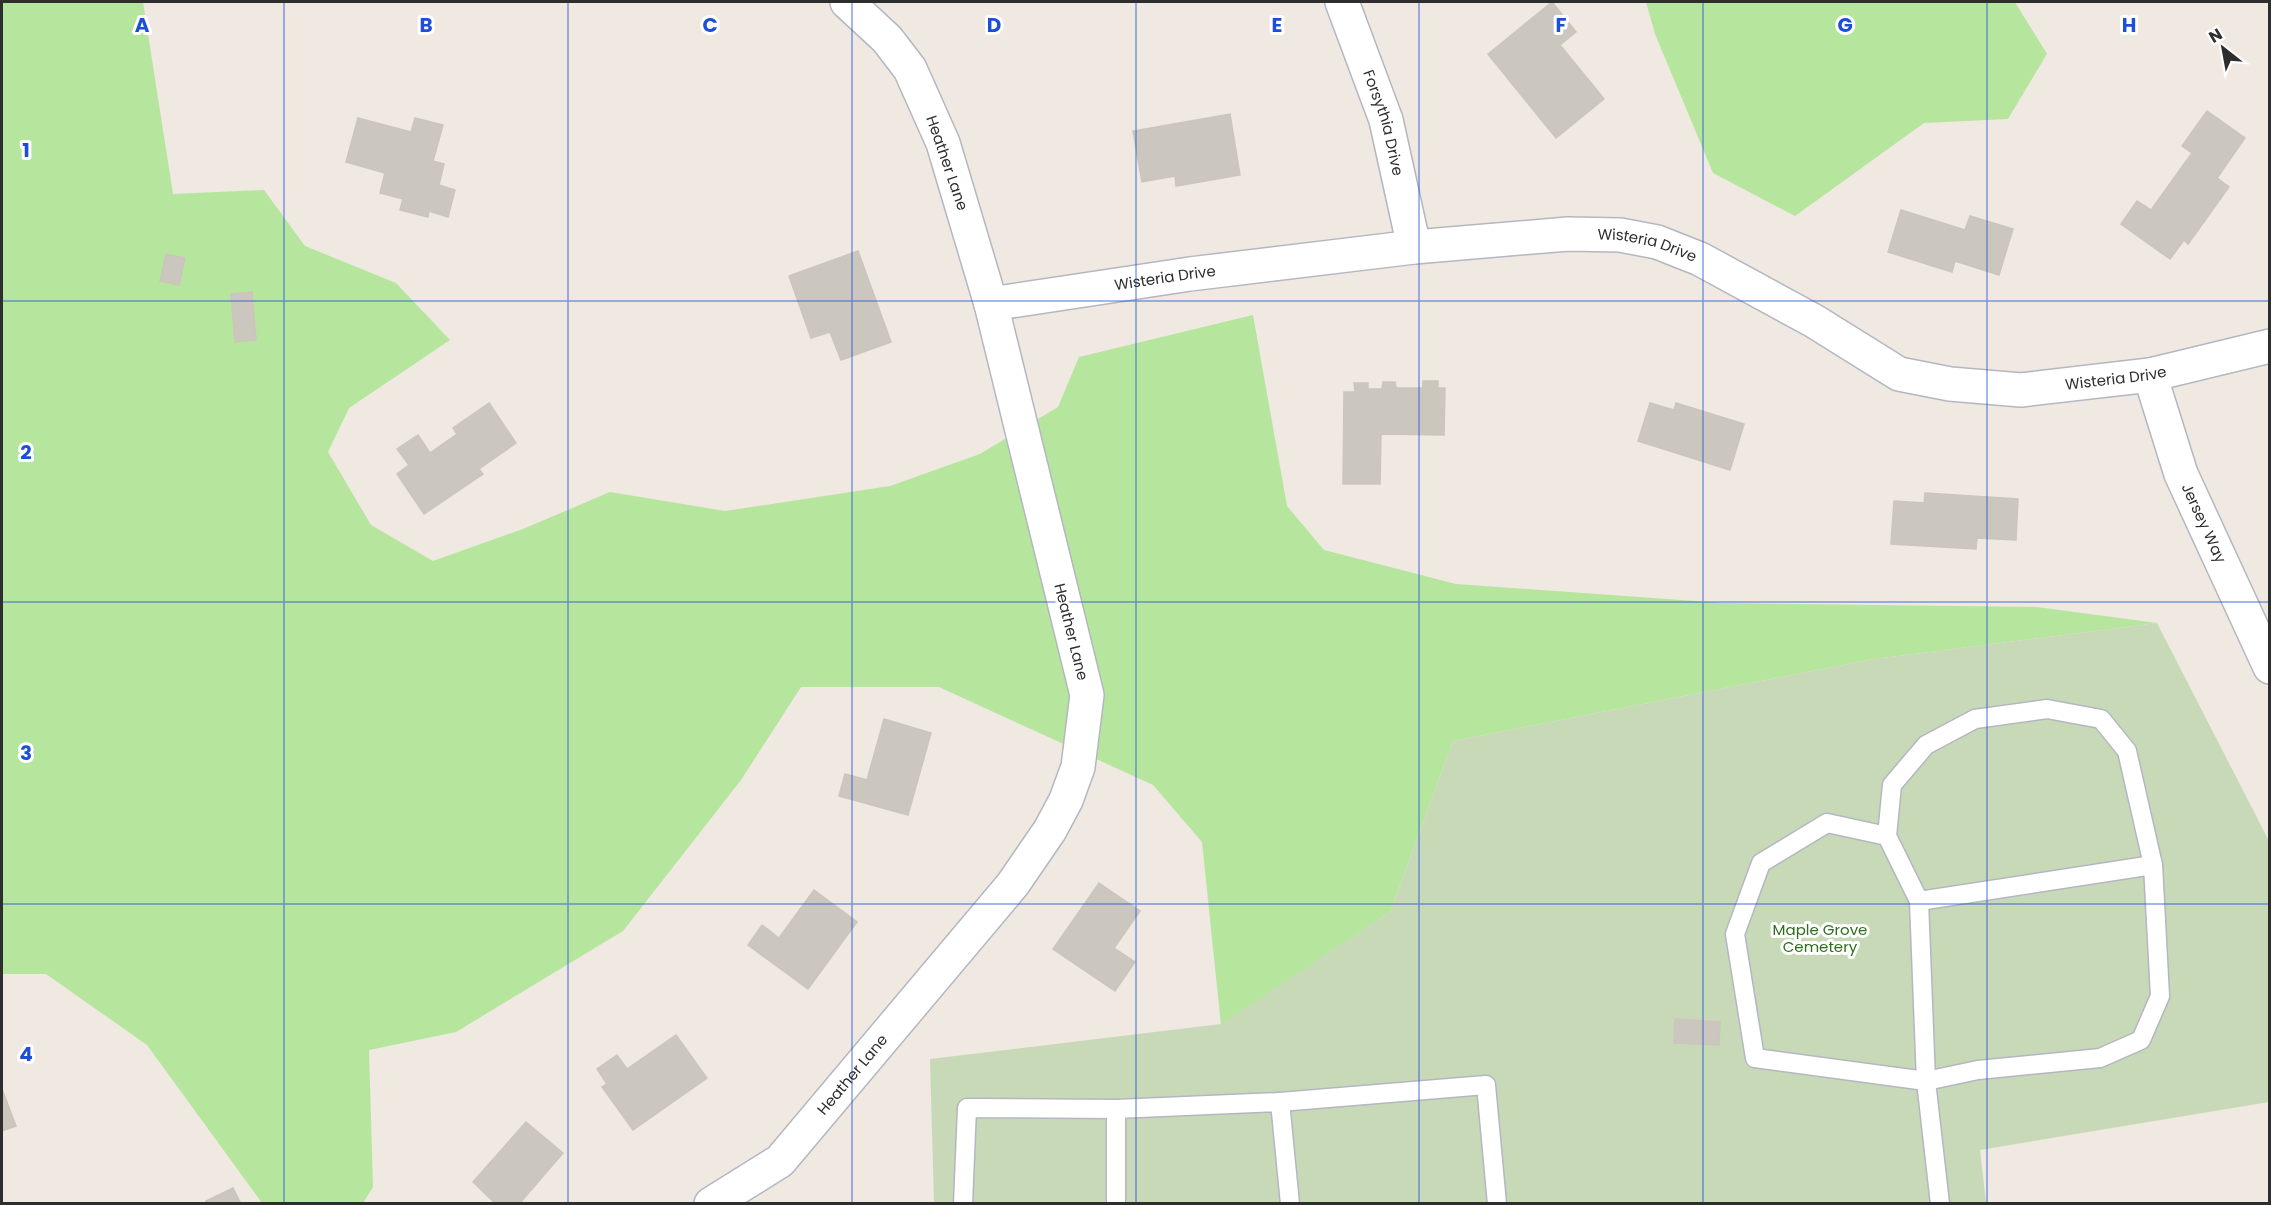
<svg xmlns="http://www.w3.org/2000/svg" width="2271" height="1205" viewBox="0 0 2271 1205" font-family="Poppins,sans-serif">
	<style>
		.green { fill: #b6e59e }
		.cemetery { fill: #c8d9b8 }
		.building { fill: #cbc7bf; stroke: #cbc5ba; stroke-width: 1.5 }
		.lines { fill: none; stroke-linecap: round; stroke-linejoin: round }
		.service-casing { stroke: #b4b7c1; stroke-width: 21 }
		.minor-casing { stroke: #b4b7c1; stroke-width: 36 }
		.service { stroke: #fff; stroke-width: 18 }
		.minor { stroke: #fff; stroke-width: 33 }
		.grid { fill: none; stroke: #1d4ed8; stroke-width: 1.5; stroke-opacity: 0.55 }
		.labels { text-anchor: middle; stroke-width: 6; stroke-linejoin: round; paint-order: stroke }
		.street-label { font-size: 15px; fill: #2e2e2e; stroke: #fff }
		.park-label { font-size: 15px; fill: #2c6e1b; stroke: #fff }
		.grid-label { font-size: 20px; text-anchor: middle; font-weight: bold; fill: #1d4ed8; stroke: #fff; stroke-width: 6; stroke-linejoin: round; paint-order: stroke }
	</style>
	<rect width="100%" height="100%" fill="#efe9e1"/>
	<g class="green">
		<path d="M2,2H143L173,194L264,190L305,246L396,283L450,340L349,408L328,452L371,525L433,561L523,529L610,492L725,511L890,486L980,454L1058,407L1079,357L1253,315L1287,506L1324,550L1456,584L1723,603L2037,607L2157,623L1874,659L1453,741L1390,912L1221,1025L1202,842L1153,785L939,687H801L741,780L623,931L456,1032L369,1050L373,1187L363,1203H262L147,1045L46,974H2Z"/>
		<path d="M1646,2H2015L2047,54L2008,119L1924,123L1795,216L1713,173L1655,34Z"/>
	</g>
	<path class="cemetery" d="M2157,623L2269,841V1102L1980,1150L1986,1203H934L930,1059L1221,1024L1390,912L1453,741L1874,659Z"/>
	<g class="building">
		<path d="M1552,2L1576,32L1560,45L1604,99L1556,138L1488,54Z"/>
		<path d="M2207,111L2245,138L2217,178L2229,187L2188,244L2184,240L2170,259L2121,224L2137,201L2151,210L2192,153L2182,146Z"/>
		<path d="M1230,114L1240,175L1176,186L1175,176L1142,182L1133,131Z"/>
		<path d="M358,118L411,132L415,118L443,125L433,161L444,164L439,185L455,190L448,217L429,211L428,217L400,210L403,199L380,193L385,173L346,162Z"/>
		<path d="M1901,210L1965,230L1970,216L2013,229L1999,275L1955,261L1952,272L1888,252Z"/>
		<path d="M858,251L891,342L841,360L830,332L811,338L789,276Z"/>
		<path d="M166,254L185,258L179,285L160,281Z"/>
		<path d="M252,292L256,340L235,342L231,294Z"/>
		<path d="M1423,381H1438V388H1445L1444,435L1381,434L1380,484H1343L1344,392H1355L1354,383H1368V389H1382L1383,382H1395L1396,388H1423Z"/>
		<path d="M489,403L516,443L479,469L483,474L424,514L397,474L409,465L397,449L418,435L430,453L457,434L453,428Z"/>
		<path d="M1650,403L1674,410L1676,403L1744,424L1730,470L1638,441Z"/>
		<path d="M1925,493L2018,499L2016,540L1977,538L1976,549L1891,544L1894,501L1924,503Z"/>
		<path d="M884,719L931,733L908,815L839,796L845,774L867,780Z"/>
		<path d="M1099,883L1140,911L1114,948L1135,962L1115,991L1053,949Z"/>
		<path d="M814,890L857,922L808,989L748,945L762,925L779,938Z"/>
		<path d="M1675,1019L1720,1022L1719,1045L1674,1043Z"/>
		<path d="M676,1035L707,1078L633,1130L602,1087L607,1084L597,1069L617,1055L627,1069Z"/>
		<path d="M2,1089L16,1126L2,1131Z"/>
		<path d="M526,1122L563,1153L519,1204H496L473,1182Z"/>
		<path d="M233,1188L241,1204H208L206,1201Z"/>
	</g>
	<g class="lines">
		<g class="service-casing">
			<g id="service">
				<path d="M1887,836L1827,823L1761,863L1735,934L1755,1058L1926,1081L1978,1070L2100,1058L2141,1040L2160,996L2153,865L2127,751L2101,719L2047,709L1975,719L1926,745L1892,785L1887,836L1919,901L1926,1081L1940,1204"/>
				<path d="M1919,901L2153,865"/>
				<path d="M1280,1102L1486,1085L1497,1204"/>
				<path d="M1116,1109V1204"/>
				<path d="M963,1204L967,1108L1116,1109L1280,1102L1290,1204"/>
			</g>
		</g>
		<g class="minor-casing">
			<g id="minor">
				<path id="s1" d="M1342,2L1386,120L1414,247"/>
				<path id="s2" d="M991,304L1190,274L1414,247L1568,234L1620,235L1657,242L1700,259L1814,321L1899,374L1950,384L2021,390L2150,375L2270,346"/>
				<path id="s3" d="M2150,375L2181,474L2270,667"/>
				<path id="s4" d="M711,1204L780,1161L1013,884L1050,830L1066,800L1078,767L1087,695L991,304L943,143L910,69L887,39L847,2"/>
			</g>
		</g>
		<use href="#service" class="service"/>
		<use href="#minor" class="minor"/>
	</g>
	<path class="grid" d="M284,2V1204M568,2V1204M852,2V1204M1136,2V1204M1419,2V1204M1703,2V1204M1987,2V1204M2,301H2270M2,602H2270M2,904H2270"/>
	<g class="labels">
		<g class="street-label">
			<text dy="5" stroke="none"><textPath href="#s1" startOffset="128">Forsythia Drive</textPath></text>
			<text transform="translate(947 163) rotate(71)" y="5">Heather Lane</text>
			<text dy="5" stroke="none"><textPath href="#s2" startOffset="662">Wisteria Drive</textPath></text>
			<text dy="5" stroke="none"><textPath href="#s2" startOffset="176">Wisteria Drive</textPath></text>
			<text dy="5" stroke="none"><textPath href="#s2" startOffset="1166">Wisteria Drive</textPath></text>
			<text dy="5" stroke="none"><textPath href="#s3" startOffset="158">Jersey Way</textPath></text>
			<text transform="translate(1071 632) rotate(76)" y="5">Heather Lane</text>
			<text dy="5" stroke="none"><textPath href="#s4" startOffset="194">Heather Lane</textPath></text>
		</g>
		<g class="park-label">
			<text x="1820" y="935">Maple Grove<tspan x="1820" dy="17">Cemetery</tspan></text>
		</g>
	</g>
	<g class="grid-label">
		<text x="142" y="32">A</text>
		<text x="426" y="32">B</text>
		<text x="710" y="32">C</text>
		<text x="994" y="32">D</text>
		<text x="1277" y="32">E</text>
		<text x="1561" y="32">F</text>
		<text x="1845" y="32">G</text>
		<text x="2129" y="32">H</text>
		<text x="26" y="157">1</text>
		<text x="26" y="459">2</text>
		<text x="26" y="760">3</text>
		<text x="26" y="1061">4</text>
	</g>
	<rect width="2271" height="1205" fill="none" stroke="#2e2e2e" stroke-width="6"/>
	<g transform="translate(2223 48) rotate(329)" stroke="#ffffff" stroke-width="4.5" paint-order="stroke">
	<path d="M0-4.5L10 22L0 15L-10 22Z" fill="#2e2e2e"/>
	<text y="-9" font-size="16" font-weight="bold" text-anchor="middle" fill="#2e2e2e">N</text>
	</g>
</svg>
